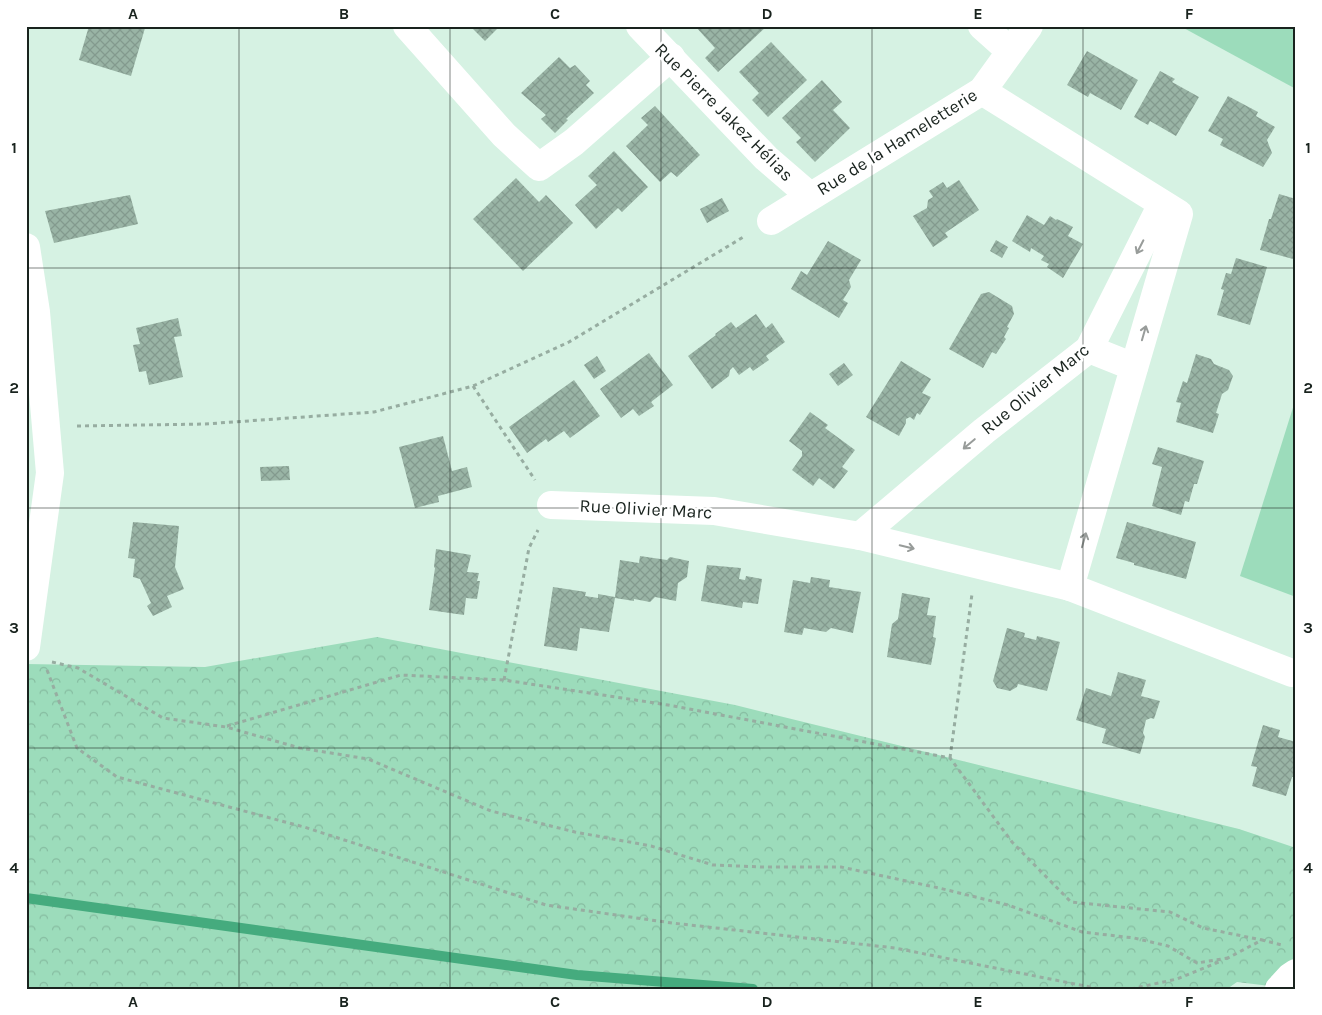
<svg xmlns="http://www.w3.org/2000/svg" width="1322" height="1015" viewBox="0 0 1322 1015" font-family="Karla,sans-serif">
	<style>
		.grass { fill: #9cdcbb }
		.park { fill: url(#park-crowns) }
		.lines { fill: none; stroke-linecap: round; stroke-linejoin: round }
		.stream { stroke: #45ab7e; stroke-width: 10 }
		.building { fill: url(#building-cross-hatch) }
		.path { stroke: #97ada1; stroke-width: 3; stroke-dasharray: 4 4; stroke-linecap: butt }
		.street { stroke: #fff; stroke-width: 28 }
		.oneway { stroke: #989c9a }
		.grid { fill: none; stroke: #19231e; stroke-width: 1; stroke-opacity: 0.55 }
		.labels { text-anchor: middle; stroke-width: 5; stroke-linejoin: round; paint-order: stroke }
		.street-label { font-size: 18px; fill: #19231e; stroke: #fff }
		.neatline { fill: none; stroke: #19231e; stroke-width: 2 }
		.grid-label { font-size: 16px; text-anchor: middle; font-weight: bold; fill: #19231e }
	</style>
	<defs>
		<pattern id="park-crowns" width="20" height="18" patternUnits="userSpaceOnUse" patternTransform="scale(1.25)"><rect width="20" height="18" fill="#9cdcbb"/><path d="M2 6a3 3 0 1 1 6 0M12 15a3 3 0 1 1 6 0" fill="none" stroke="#86bca0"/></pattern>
		<pattern id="building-cross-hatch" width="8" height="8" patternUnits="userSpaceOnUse" patternTransform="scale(1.25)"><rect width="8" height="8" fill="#99b4a5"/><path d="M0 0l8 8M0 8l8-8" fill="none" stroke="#839a8e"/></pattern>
	</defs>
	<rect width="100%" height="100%" fill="#d6f2e3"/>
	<g class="grass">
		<path d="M1180,26H1296V89Z"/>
		<path d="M1296,398V597L1240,576Z"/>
	</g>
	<path class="park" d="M377,637L735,705L1239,829L1296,848V989L1237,982L1227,989H26V664L205,667Z"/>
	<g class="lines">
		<path class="stream" d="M26,898L577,975L753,989"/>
	</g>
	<g class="building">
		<path d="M89,26H140L145,28L131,76L79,60Z"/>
		<path d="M470,26H500L485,41Z"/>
		<path d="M695,26H767L718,72L705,58L715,48Z"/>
		<path d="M771,42L807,80L768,117L752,100L759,93L739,72Z"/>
		<path d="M1087,51L1138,80L1121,110L1090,93L1088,97L1067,85Z"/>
		<path d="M559,57L570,68L575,65L590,81L586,85L594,93L566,119L568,120L555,133L541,119L546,115L521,93Z"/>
		<path d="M1160,71L1175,79L1172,82L1199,97L1176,136L1150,121L1148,125L1134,117Z"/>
		<path d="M822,80L842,102L833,110L850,128L815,162L796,142L801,138L782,118Z"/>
		<path d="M1228,96L1258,112L1256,116L1275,127L1267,140L1272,153L1263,167L1220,145L1223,139L1208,131Z"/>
		<path d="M655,106L700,155L677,177L671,172L660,182L626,146L648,125L641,118Z"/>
		<path d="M614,151L648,187L622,212L618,208L596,229L575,205L597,185L588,176Z"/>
		<path d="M516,178L539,202L546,195L573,223L523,271L473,219Z"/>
		<path d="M959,180L979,210L945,233L948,237L933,247L913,216L927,208L928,200L933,197L929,191L943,182L947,188Z"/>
		<path d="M1279,194L1296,199V251L1293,259L1260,250L1269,219H1271Z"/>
		<path d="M130,195L138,224L54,243L45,211Z"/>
		<path d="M722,198L729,211L707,223L700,209Z"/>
		<path d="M1027,215L1044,225L1050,216L1056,220L1057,219L1073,227L1068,236L1083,244L1063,278L1047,267L1049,264L1041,260L1044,256L1031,248L1030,252L1012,241Z"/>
		<path d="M996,240L1008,247L1002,258L990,251Z"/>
		<path d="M828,241L861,260L849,280L851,287L843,300L848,303L839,318L791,289L801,271L807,275Z"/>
		<path d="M1236,258L1267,267L1250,325L1217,315L1224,290L1221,289L1226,273L1231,274Z"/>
		<path d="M989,292L1012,306L1014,314L1007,327L1009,328L1004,337L1006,339L996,354L992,352L983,368L949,349L981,294Z"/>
		<path d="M756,314L766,328L772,323L785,342L766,356L769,360L753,371L750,367L739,375L733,367L730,370L729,376L712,389L688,356L716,335L715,334L731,322L736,328Z"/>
		<path d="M178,318L182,336L174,337L183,377L149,385L146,371L139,372L133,345L140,344L136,328Z"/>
		<path d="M649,353L673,385L651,402L654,406L639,416L633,409L621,418L600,389Z"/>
		<path d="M1196,354L1211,359L1214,364L1229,370L1233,376L1228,390L1222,394L1216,413L1219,414L1213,433L1176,422L1181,403L1176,402L1183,381L1187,383Z"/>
		<path d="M597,356L606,371L594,379L584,365Z"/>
		<path d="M901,361L931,379L922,393L931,397L920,415L917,413L914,420L910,417L906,419V423L899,436L866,417Z"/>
		<path d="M844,363L853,375L838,386L829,374Z"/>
		<path d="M574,380L600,416L570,438L564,431L548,442L546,439L527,453L509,427Z"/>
		<path d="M810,412L828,425L825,428L855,450L842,467L848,471L834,489L819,478L813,486L792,470L802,456V451L789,441Z"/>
		<path d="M443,436L452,471L467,467L472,487L438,496L439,502L415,508L399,447Z"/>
		<path d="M1158,447L1204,461L1197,484H1194L1189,502L1185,501L1181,515L1152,506L1162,467L1152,464Z"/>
		<path d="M289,466L290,480L261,481L260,467Z"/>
		<path d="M133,522L179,526L175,567L184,589L167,596L172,607L153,616L147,606L151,603L140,579L133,577L135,559L128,558Z"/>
		<path d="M1127,522L1196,542L1186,579L1134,565V563L1116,558Z"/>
		<path d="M436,549L471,555L467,572L479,573L477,581H480L477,599L466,598L464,615L429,610L435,568L434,567Z"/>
		<path d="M640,556L667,560L670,557L689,561L687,577L678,583L676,601L655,597L650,602L634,599V601L615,598L609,632L580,628L577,651L544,646L553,587L586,592L585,596L598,598V594L615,597L620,560L639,563Z"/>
		<path d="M707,565L741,568L739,579L745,580L746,576L762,579L758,604L743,602L742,608L701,601Z"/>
		<path d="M811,577L830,580L829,587L861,592L853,633L831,628L826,632L804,628L802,635L784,632L793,580L810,583Z"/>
		<path d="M902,593L930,598L927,615L936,616L933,637L936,638L931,665L887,657L892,624L898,619Z"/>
		<path d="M1007,628L1025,633L1024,637L1036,640L1037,636L1060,642L1047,691L1018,684L1017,687L1010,691L997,688L993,681Z"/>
		<path d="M1118,672L1146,680L1141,696L1160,701L1154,719L1151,718L1146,720L1143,733L1145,737L1140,754L1102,743L1106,729L1076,720L1086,688L1111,696Z"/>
		<path d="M1263,725L1280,730L1278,737L1296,742V777H1292L1286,796L1252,786L1257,767L1251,766Z"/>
	</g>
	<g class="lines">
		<g class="path">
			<path d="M473,386L535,480"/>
			<path d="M77,426L205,424L374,412L473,386L569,342L745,236"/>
			<path d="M52,662L78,668L163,718L226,727L300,748L368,759L491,811L575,832L651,846L713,865L762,867H841L939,888L1008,905L1082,932L1134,938L1168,946L1197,963L1228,958"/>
			<path d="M47,670L77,748L117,777L304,827L546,905L672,923L895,948L1100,989"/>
			<path d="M504,680L529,548L538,530"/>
			<path d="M227,726L401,675L504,680L668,705L950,758L1012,842L1071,902L1170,912L1203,928L1262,940"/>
			<path d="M950,758L972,594"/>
			<path d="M1226,959L1262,940L1282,945"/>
			<path d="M1131,989L1177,979L1221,961"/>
		</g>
		<g class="street">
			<path d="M407,26L504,135L539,167L574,142L671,57"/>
			<path d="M640,26L766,158L810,196"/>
			<path d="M982,26L1010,51"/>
			<path d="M982,91L1179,214L1070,587"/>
			<path d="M771,221L982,91L1029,26"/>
			<path d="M26,247L36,312L50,473L26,647"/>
			<path d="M1089,349L1134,367"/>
			<path d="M551,505L714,511L860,536L1070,587L1292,673"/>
			<path d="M860,536L984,431L1089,349L1162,204"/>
			<path d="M1279,989L1290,977L1296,973"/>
		</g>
	</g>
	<defs><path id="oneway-shaft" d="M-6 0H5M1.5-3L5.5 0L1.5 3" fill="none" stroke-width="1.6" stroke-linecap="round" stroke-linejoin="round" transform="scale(1.25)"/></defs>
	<g class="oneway">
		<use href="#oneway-shaft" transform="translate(1140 247) rotate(117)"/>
		<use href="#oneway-shaft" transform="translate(1144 333) rotate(-74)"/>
		<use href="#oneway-shaft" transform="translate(969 444) rotate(140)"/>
		<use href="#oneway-shaft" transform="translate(1084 540) rotate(-74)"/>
		<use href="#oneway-shaft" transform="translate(907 547) rotate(13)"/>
	</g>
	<path class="grid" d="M239,26V989M450,26V989M661,26V989M872,26V989M1083,26V989M26,268H1296M26,508H1296M26,748H1296"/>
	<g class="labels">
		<g class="street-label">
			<text transform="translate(724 112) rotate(45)" y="6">Rue Pierre Jakez Hélias</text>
			<text transform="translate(897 142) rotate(-32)" y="6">Rue de la Hameletterie</text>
			<text transform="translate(1035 389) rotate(-39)" y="6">Rue Olivier Marc</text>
			<text transform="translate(646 509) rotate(3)" y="6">Rue Olivier Marc</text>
		</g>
	</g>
	<rect width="1322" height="1015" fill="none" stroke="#ffffff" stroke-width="55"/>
	<rect x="28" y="28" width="1266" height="960" class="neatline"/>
	<g class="grid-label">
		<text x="133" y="19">A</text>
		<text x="344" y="19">B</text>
		<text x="555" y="19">C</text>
		<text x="767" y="19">D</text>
		<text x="978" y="19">E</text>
		<text x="1189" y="19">F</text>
		<text x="14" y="153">1</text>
		<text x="1308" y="153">1</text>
		<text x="14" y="393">2</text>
		<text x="1308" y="393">2</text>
		<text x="14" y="633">3</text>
		<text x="1308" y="633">3</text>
		<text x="14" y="873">4</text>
		<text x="1308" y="873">4</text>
		<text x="133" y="1007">A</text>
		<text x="344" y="1007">B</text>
		<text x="555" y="1007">C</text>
		<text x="767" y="1007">D</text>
		<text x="978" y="1007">E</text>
		<text x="1189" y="1007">F</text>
	</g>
</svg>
